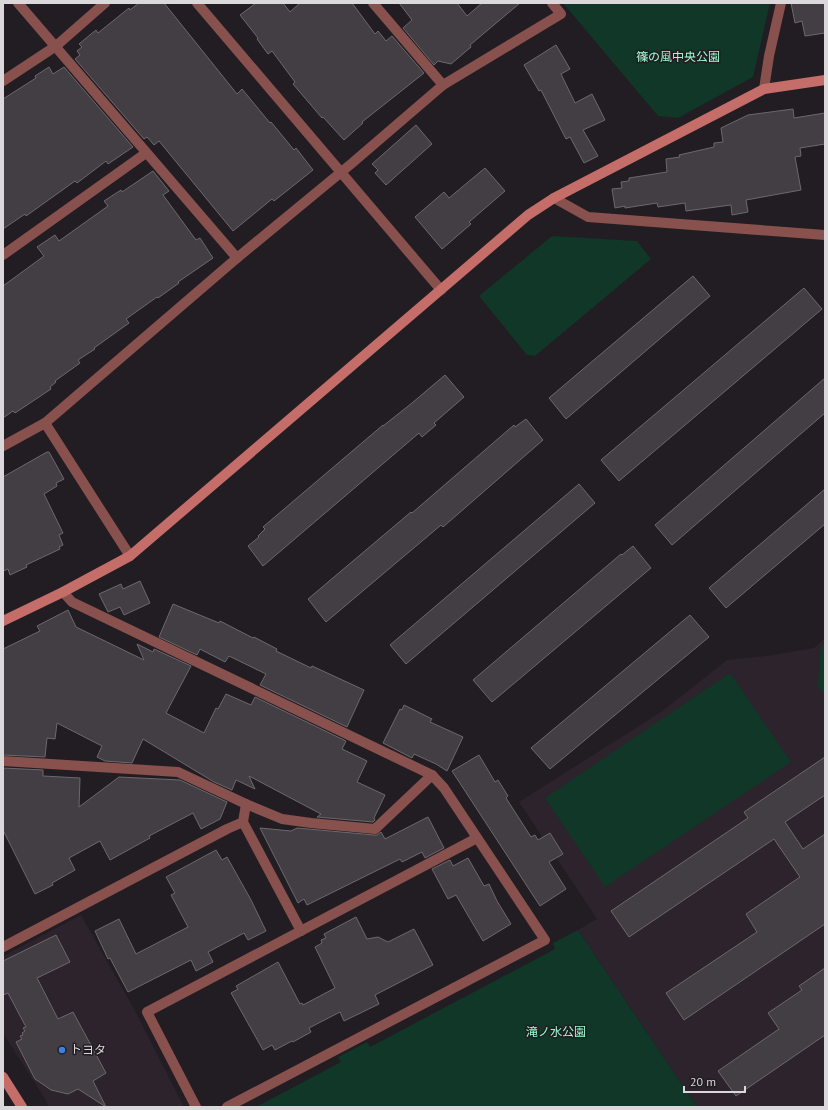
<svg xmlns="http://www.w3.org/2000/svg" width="828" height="1110" viewBox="0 0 828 1110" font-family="'PT Sans','Noto Sans JP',sans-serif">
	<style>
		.built { fill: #2c232d }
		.green { fill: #103727 }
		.building { fill: #423e43; stroke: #6d686e }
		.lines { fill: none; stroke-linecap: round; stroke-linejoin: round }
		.street { stroke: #88514e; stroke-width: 10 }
		.secondary { stroke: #c56d69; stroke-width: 10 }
		.shop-dot { fill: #3f7fe0; stroke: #211d22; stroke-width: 1.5 }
		.labels { text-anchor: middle; stroke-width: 3; stroke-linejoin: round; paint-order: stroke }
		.park-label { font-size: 12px; fill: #9efcd0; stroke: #211d22 }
		.poi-label { font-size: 12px; fill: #dbd8db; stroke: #211d22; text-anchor: start }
	</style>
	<rect width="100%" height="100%" fill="#211d22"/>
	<g class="built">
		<path d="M825,638V1107H697L578,930L597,919L519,802L661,712L727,660L766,656L814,648Z"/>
		<path d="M81,915L134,1009L184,1107H49L45,1099L3,1033V956Z"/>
	</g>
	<g class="green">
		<path d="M563,3H770L753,77L678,118L658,116Z"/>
		<path d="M552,236L637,241L651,259L535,356L527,355L479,296Z"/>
		<path d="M825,643V697L818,686L821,647Z"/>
		<path d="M730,673L791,762L605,887L545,798Z"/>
		<path d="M578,930L697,1107H256L341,1062L338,1057L367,1042L370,1047L555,949L553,943Z"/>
	</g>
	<g class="building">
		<path d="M139,3H164L237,94L242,89L270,123L271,122L294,150L296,148L313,170L274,201L272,199L233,231L159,141L154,145L147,137L144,139L75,59L80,55L77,51L82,47L79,44L96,30L98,33L129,8L130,10Z"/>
		<path d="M256,3H283L290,12L300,3H352L375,34L378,31L386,41L392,36L424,73L362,122L363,123L344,140L323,117L322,118L293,84L295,82L272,51L268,54L257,39L258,38L240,15Z"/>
		<path d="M399,3H457L467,16L482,3H520L470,45L471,47L451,64L438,61L434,65L403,28L412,20Z"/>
		<path d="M791,3H825V33L805,36L802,21L795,23Z"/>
		<path d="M556,45L570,69L561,74L575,103L592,94L605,120L583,130L598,156L584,163L570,137L566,139L541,90L539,91L524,65Z"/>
		<path d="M49,67L53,74L64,67L133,147L108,164L106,161L77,183L75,181L26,216L25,214L3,229V99L36,78L35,76Z"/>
		<path d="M793,109L794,118L825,113V144L800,148L801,156L795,157L801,190L746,200L748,212L732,215L731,205L686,211L685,203L658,207L657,203L625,208V206L615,208L612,189L622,188L621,182L629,181V178L667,172L666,159L680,157L679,155L714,147V143L723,142L721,128L748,115Z"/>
		<path d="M416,125L432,144L386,185L375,173L378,170L372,164Z"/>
		<path d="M485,168L505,191L469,222L471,224L442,249L415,217L444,192L449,198Z"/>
		<path d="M153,171L169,191L163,195L196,240L200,238L213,258L178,282L179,283L158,298L157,297L126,319L129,323L94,348L95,349L78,360L80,363L55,381L56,382L50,387L51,389L15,413L13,411L3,418V286L44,256L37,247L55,235L59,241L108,206L104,201L121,190L122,192Z"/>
		<path d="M693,276L710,296L566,419L549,398Z"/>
		<path d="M804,288L822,309L619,481L601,460Z"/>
		<path d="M445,375L464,397L434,423L436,425L422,437L419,433L263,566L248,546L259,537L258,536L265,529L263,527L383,425V426L412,403Z"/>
		<path d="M825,378V413L672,545L655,525Z"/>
		<path d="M526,419L543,440L443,527L441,525L326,622L308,599L411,512L412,513L514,425L515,427Z"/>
		<path d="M47,452H49L64,479L56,483L57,486L44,494L63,533L59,535L63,545L59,547L60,549L26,565L27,567L10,575L8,569L3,571V477Z"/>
		<path d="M579,484L595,503L406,664L390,645Z"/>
		<path d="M825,489V524L726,608L709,588Z"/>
		<path d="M633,546L651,568L492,702L473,680L621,554L622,555Z"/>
		<path d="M140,581L150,603L124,615L120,607L108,612L99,594L121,584L123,589Z"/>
		<path d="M173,604L219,623L220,621L253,638L254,637L277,649L276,651L311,668L312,666L364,690L347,727L260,685L266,674L229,656L225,662L200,649L197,655L159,637Z"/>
		<path d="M68,610L76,627L144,660L137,644L153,652L154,649L191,666L166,713L204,733L216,708L218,709L226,694L251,705L255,697L346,741L342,749L367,761L357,782L385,795L374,818L375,820L373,822L317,817L321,814L249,776L255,789L236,780L232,790L214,782L143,739L132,763L105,761L97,757L102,746L57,723L55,739L47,738L45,757L3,755V649L40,631L37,626Z"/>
		<path d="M690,615L709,637L550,769L531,748Z"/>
		<path d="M404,705L432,719L430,722L463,737L447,771L436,764L414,754L412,758L383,743L400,709L402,710Z"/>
		<path d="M479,755L495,782L498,780L508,796L506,798L531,837L535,835L538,840L550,833L563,854L549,862L566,889L540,906L452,771Z"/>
		<path d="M825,757V795L785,822L803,849L825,834V924L684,1020L666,993L757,932L746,914L800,877L774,839L629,937L611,911L748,818L744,812Z"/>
		<path d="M3,768L43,770V776L80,778L79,807L119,777L180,780L227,802L220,819L201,829L193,813L149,836L150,838L110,860L100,841L69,858L75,870L52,883L53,885L35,894L3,830Z"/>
		<path d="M428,817L444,848L425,858L422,852L402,862L400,859L307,905L304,899L298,903L260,828L291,831L297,828L374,835H377L381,832L385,839Z"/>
		<path d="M216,850L222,860L227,857L251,900L266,931L248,940L244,933L208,952L213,962L196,971L191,960L128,992L110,958L108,959L95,931L119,919L136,954L188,927L171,895L175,893L166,877Z"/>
		<path d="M468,858L484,886L489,884L497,901L511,924L483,941L456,895L448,899L432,869L450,860L453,866Z"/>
		<path d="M356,917L367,939L378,937L388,942L414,929L433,965L375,995L379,1004L344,1021L340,1012L309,1028L311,1032L293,1042L292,1041L275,1050L272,1045L263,1050L231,993L238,989L236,986L278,962L300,1004L302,1003L303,1005L335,988L315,947L322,943L321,940L326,938L324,934Z"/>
		<path d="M56,935L70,962L37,978L58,1019L73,1012L106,1073L93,1081L106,1107L78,1089L68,1094L51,1090L44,1085L35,1079L16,1042L22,1039L20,1036L23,1035L22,1033L25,1031L23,1028L26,1027L8,993L3,995V961Z"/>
		<path d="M825,968V1035L736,1096L718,1071L779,1029L768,1013L802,990L799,986Z"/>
	</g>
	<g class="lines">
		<g class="street">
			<path d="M18,3L237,258"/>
			<path d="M197,3L441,290"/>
			<path d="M373,3L443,85"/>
			<path d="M3,81L56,46L105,3"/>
			<path d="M764,89L769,56L781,3"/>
			<path d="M554,198L588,217L825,235"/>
			<path d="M3,255L146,153"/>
			<path d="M45,423L130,556"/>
			<path d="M3,446L45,423L237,258L351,164L443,85L561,14L552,3"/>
			<path d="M3,761L178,772L246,804"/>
			<path d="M243,822L301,931"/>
			<path d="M3,947L227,829L243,822L246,804L282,819L311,823L375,829L432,775L72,602L63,592"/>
			<path d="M196,1107L147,1012L477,838"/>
			<path d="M227,1107L545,940L444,788L432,775"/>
		</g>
		<g class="secondary">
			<path d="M3,621L63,592L130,556L528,215L554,198L764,89L825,80"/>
			<path d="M3,1077L22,1107"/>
		</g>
	</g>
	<circle class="shop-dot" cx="62" cy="1050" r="4"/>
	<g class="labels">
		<g class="park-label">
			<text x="678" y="61">篠の風中央公園</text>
			<text x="556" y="1036">滝ノ水公園</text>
		</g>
		<g class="poi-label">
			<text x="70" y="1054">トヨタ</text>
		</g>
	</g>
	<rect width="828" height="1110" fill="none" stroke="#dbd8db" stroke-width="8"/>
	<path d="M684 1086v6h61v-6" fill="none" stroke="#dbd8db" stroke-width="2"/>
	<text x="690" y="1086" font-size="12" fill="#dbd8db" stroke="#211d22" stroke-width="3" paint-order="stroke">20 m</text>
</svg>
